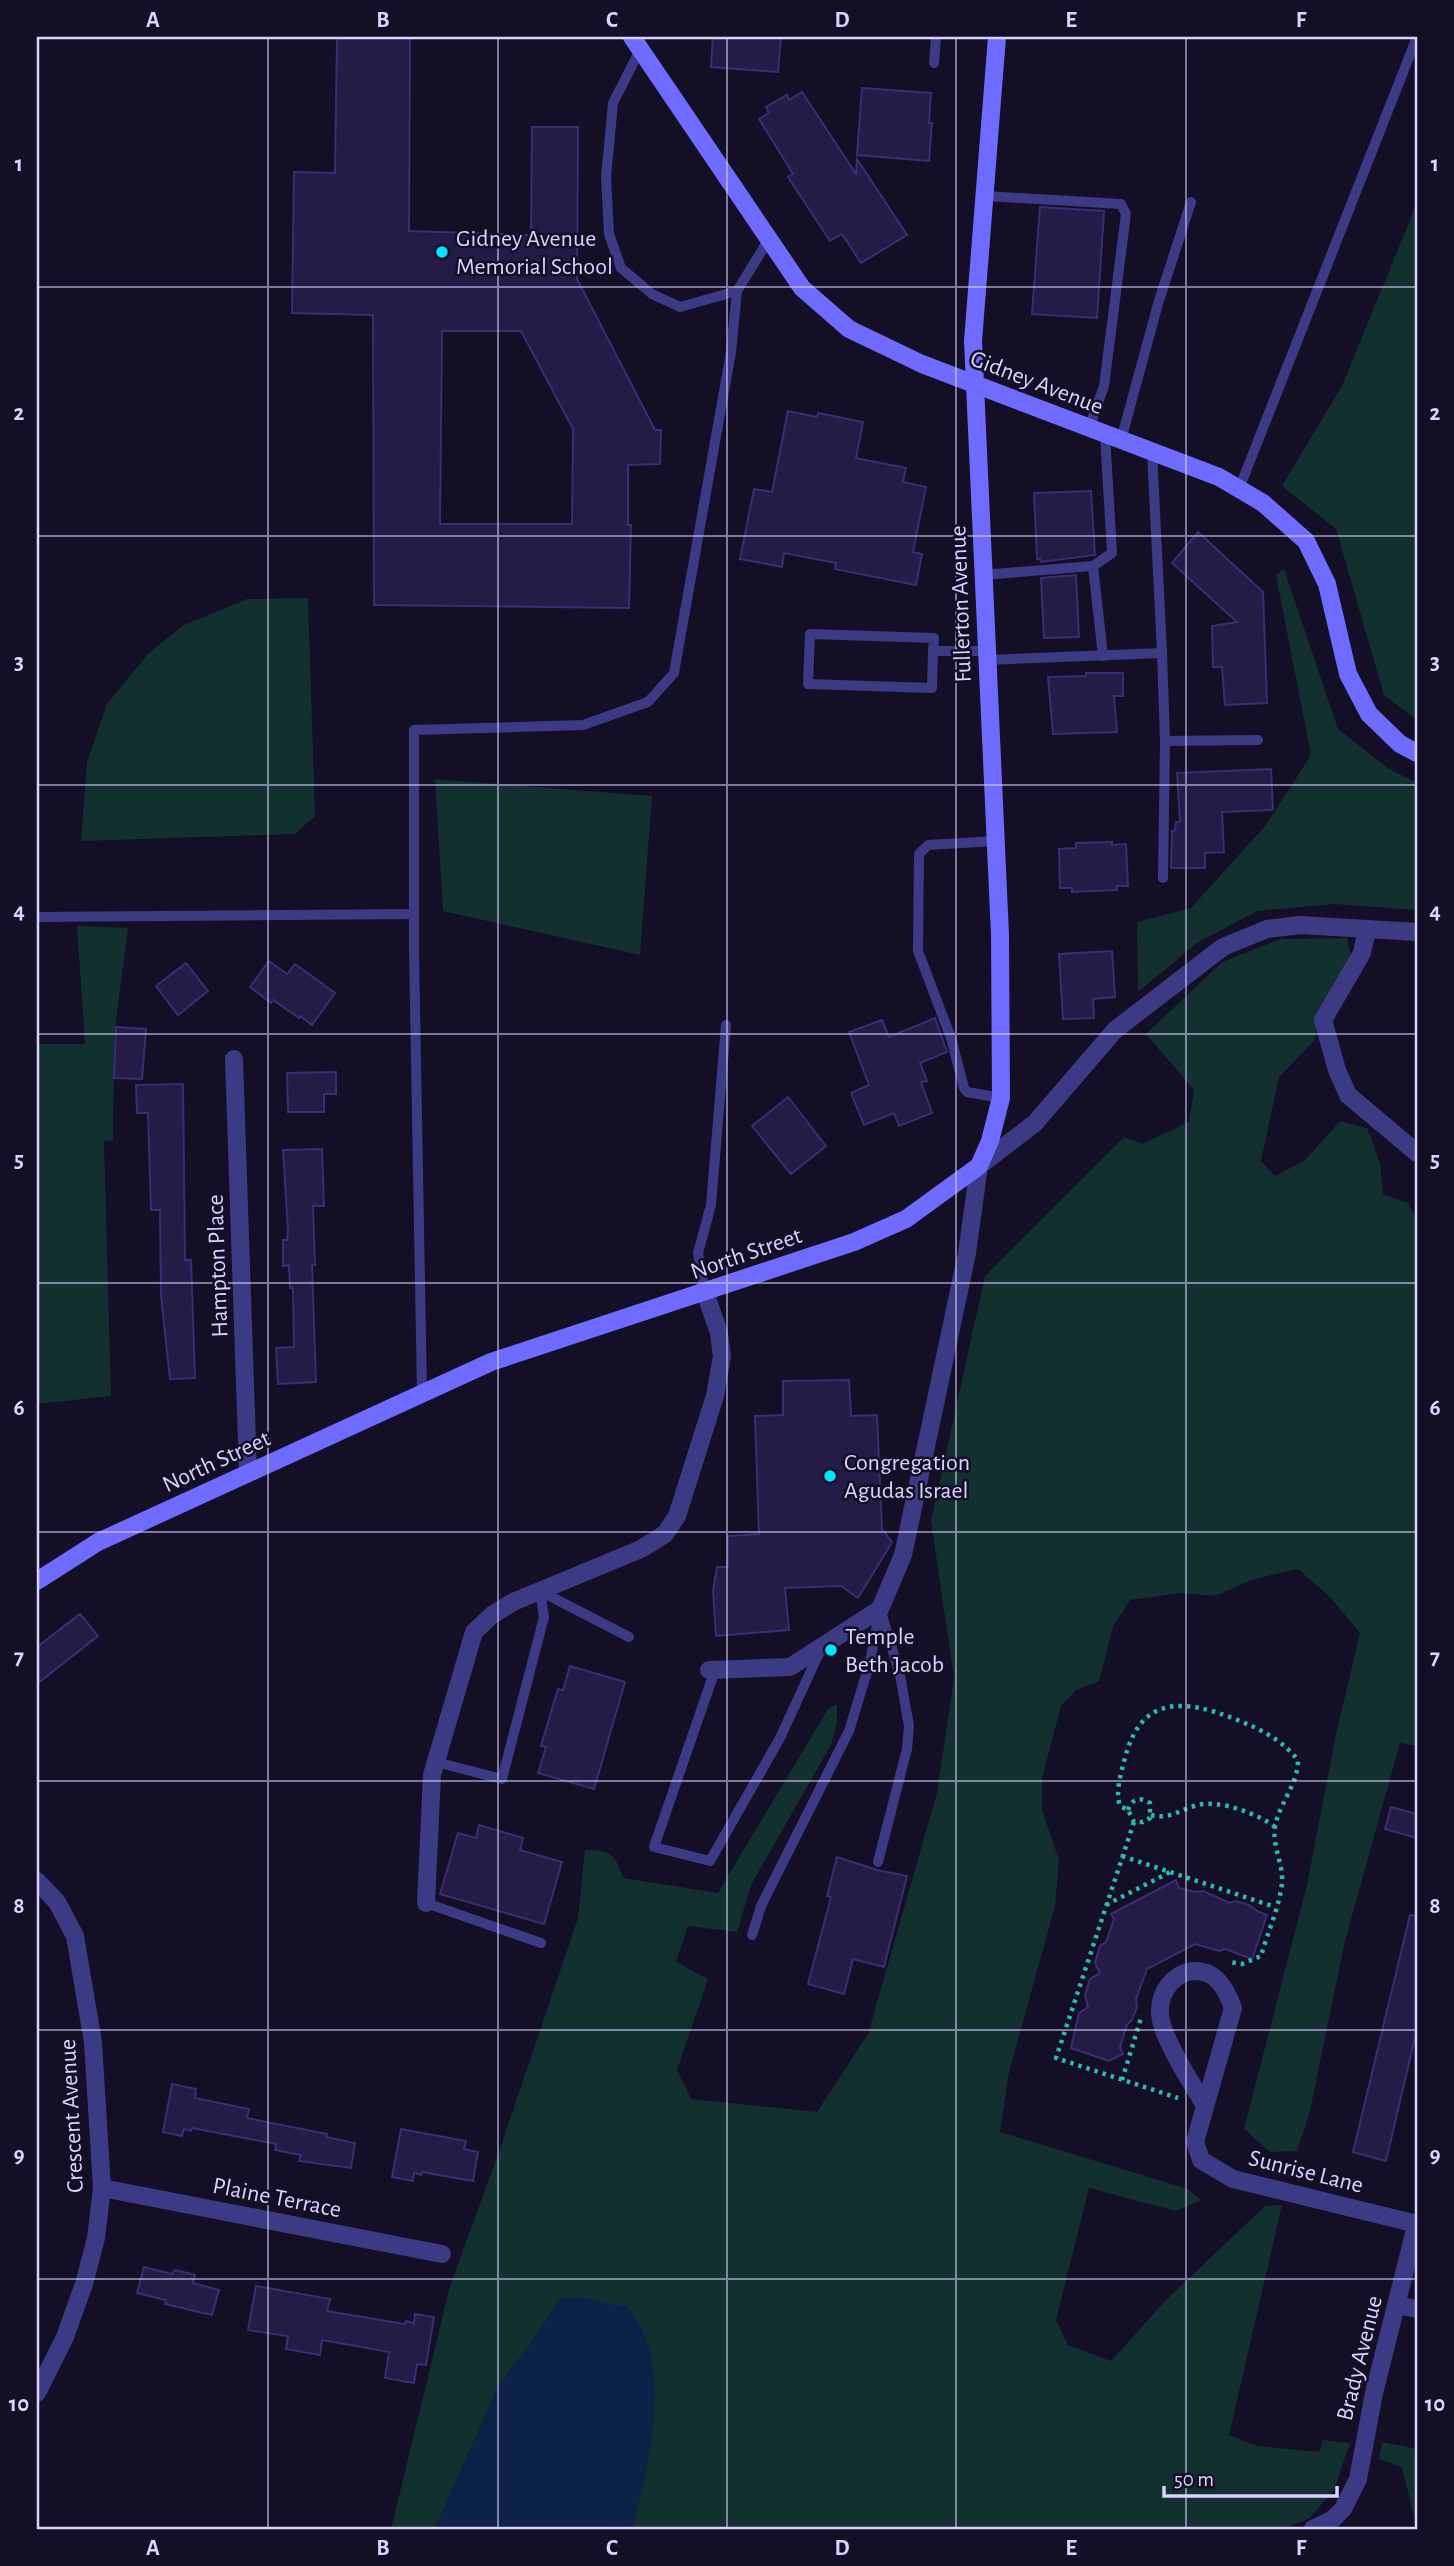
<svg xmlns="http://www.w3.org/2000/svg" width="1454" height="2566" viewBox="0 0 1454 2566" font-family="'Alegreya Sans',sans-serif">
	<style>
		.green { fill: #12302f }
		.water { fill: #0c2248 }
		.building { fill: #241b47; stroke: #3b2d73; stroke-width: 2; fill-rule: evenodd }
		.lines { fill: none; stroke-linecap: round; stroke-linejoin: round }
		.path { stroke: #2fb8b0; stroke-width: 4.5; stroke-dasharray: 3.5 5; stroke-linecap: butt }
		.lane { stroke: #3d3a85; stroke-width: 10 }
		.street { stroke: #3d3a85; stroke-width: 18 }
		.secondary { stroke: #6f6bff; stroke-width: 18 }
		.grid { fill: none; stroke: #d9d4ff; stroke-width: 2; stroke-opacity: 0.55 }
		.poi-dot { fill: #00e5ff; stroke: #130f26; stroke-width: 2.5 }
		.labels { text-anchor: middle; stroke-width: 5; stroke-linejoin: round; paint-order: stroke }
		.poi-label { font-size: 24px; fill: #d9d4ff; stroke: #130f26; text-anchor: start }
		.street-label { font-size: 24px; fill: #d9d4ff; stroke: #130f26 }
		.neatline { fill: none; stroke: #d9d4ff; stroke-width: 2.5 }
		.grid-label { font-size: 23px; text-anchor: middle; font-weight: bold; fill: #d9d4ff }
	</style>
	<rect width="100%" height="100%" fill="#130f26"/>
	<g class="green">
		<path d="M1417,203V720L1384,695L1336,529L1282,486L1342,386Z"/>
		<path d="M1284,569L1338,729L1389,769L1417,783V910L1335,904L1257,911L1197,943L1138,992L1137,922L1191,908L1266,825L1311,755L1276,575Z"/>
		<path d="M308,598L315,816L295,834L81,841L87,762L107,704L148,654L182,626L247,599Z"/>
		<path d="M435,779L652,796L640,955L443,911Z"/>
		<path d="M77,926L128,928L114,1037L113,1140L104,1141L111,1396L37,1404V1044H85Z"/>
		<path d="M1347,938L1351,956L1318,1015L1315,1040L1279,1077L1261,1161L1275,1176L1304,1161L1340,1121L1367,1128L1380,1163L1383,1194L1408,1203L1417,1220V1746L1400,1743L1345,1941L1309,2115L1297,2151L1270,2152L1244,2129L1307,1885L1336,1734L1360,1633L1330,1597L1298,1569L1254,1579L1215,1596L1181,1593L1130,1600L1113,1627L1099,1681L1076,1690L1061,1706L1042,1778V1810L1059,1860L1055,1906L1009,2072L1000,2132L1188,2189L1201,2200L1176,2211L1089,2188L1056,2320L1068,2345L1111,2361L1167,2299L1265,2206L1282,2205L1229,2435L1257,2446L1319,2452L1323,2440L1350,2443L1334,2490L1310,2518L1283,2529H632L647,2467L655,2396L648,2345L559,2299L538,2333L498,2387L435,2529H391L450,2286L500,2149L578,1918L585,1850C610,1850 615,1853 623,1878L718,1893L828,1709L837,1704V1723L831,1745L751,1885L737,1932L688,1926L676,1962L708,1979L677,2070L691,2099L817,2112L868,2034L937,1793L954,1678L931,1521L985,1276L1124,1137L1142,1144L1189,1122L1194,1090L1146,1034L1222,962L1280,939Z"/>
		<path d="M1382,2442L1417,2449V2529L1402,2467L1379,2459Z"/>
	</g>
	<path class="water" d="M577,2297L629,2307C635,2319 645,2333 648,2346C665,2406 646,2471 632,2529H435L498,2387L538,2333L559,2299Z"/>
	<g class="building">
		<path d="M713,37H781L778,72L711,67Z"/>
		<path d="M337,38H410L409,231L531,235L532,127H578L577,279L655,430H661L660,464L628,465V525H631L629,608L374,605L373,315L292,313L294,172L335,173ZM442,331H521L573,429L572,524H440Z"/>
		<path d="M862,88L931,93L929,123H932L929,161L857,155Z"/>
		<path d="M802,92L856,174L857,159L907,235L861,263L842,234L830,241L788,177L793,174L759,119L769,113L766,107L787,95L789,100Z"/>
		<path d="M1040,207L1104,211L1097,318L1032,314Z"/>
		<path d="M788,411L817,417L818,413L863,422L856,458L906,468L903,482L926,487L913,552L922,554L916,585L835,569L836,563L784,553L782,567L740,559L754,489L772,492Z"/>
		<path d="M1091,491L1095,555L1041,562L1040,559H1037L1034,493Z"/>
		<path d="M1198,532L1263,592L1267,703L1225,705L1222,667H1213L1212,626L1237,622L1172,563Z"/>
		<path d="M1076,575L1079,637L1044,638L1041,578Z"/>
		<path d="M1086,673H1123V696H1114L1117,732L1053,734L1048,677L1086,676Z"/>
		<path d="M1271,769L1273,810L1222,812L1224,852L1205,853V868H1171L1172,831L1175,830L1176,822H1180L1177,773Z"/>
		<path d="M1112,842V845L1126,844L1128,886H1117V890L1072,892V888H1060L1059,849L1076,848V843Z"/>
		<path d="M1112,951L1115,997L1093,999L1094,1018L1063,1019L1059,954Z"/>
		<path d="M269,961L287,974L295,964L335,993L312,1025L300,1016L299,1018L273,1000L271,1003L250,987Z"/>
		<path d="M186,963L208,991L178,1015L156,986Z"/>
		<path d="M935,1018L947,1052L920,1063L927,1081L921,1082L932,1113L899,1126L894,1113L864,1125L851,1093L869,1085L849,1032L882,1020L889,1037Z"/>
		<path d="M116,1027L146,1029L142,1079L114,1078Z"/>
		<path d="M336,1072V1094H324V1112H288L287,1073Z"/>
		<path d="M183,1084L185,1260H191L195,1378L170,1379L161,1296L160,1210H151L148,1113H137L136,1085Z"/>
		<path d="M788,1097L826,1146L791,1174L752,1126Z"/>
		<path d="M322,1149L324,1206H313L315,1265H312L316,1382L278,1384L276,1348L294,1347L293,1288H290L289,1265L283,1266V1240H287L288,1231L283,1150Z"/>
		<path d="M849,1380L851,1416L877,1415L882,1529L892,1542L858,1598L841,1586L785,1588L789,1630L716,1636L713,1590L717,1567H728V1536L759,1534L755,1416L783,1415V1381Z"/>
		<path d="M80,1614L98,1636L37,1684V1647Z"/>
		<path d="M570,1666L625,1682L594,1789L538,1773L546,1747L541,1746L558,1689L563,1690Z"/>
		<path d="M1391,1807L1417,1814V1838L1385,1829Z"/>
		<path d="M479,1825L523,1838L520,1850L562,1862L544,1924L440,1894L458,1833L476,1838Z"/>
		<path d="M837,1857L877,1870L907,1876L884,1967L853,1959L844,1994L808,1984L831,1897L827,1896Z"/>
		<path d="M1176,1880L1179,1888L1195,1892L1203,1891L1230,1903L1236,1901L1249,1905L1257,1911L1267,1915L1252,1959L1225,1949L1219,1951L1195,1944L1147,1969L1136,1999L1137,2007L1132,2020L1127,2025L1120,2047L1123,2054L1109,2061L1071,2048L1079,2013L1088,2007L1085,1995L1090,1979L1100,1973L1095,1963L1100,1946L1106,1942L1114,1919L1111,1914Z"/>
		<path d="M1410,1915L1417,1916V2029L1386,2161L1353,2152Z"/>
		<path d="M172,2084L196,2089L195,2098L249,2109L247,2118L327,2134L326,2137L355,2143L351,2168L299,2161L301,2155L275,2150L276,2144L192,2128L191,2131L184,2129L182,2136L163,2132Z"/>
		<path d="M401,2129L466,2141L464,2149L478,2152L473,2181L422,2172L421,2175L414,2173L413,2181L392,2177Z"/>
		<path d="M144,2267L172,2274L175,2270L195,2275L193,2283L219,2290L212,2315L165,2304L166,2300L137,2293Z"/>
		<path d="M256,2286L330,2299L327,2311L405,2324L406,2321L414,2323L415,2314L434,2317L426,2365L417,2364L414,2383L385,2378L389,2352L322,2340L320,2355L286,2349L288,2336L248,2330Z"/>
	</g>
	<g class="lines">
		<g class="path">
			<path d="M1128,1810C1132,1799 1139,1796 1150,1803V1818L1143,1822H1134L1128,1810L1120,1806C1115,1792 1121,1773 1125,1758C1141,1695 1184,1699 1235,1719C1260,1729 1281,1739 1298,1760C1298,1785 1279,1803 1275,1827C1272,1846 1283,1863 1282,1881C1281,1903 1267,1934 1261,1956L1242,1964L1229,1962"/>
			<path d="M1151,1815C1169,1820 1181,1809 1198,1805C1218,1799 1259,1814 1275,1827"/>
			<path d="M1134,1822L1056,2058L1178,2098"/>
			<path d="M1122,1856L1275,1907"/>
			<path d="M1106,1905L1170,1872"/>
			<path d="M1122,2080L1141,2018"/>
		</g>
		<g class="lane">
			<path d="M640,50L613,103L606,177L609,234L621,268L652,294L680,307L737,291"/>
			<path d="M934,63L936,37"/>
			<path d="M985,196L1121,204L1126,214L1104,386L1089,428"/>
			<path d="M1121,440L1158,304L1191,202"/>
			<path d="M1152,451L1162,653"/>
			<path d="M1239,489L1417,37"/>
			<path d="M1093,566L1103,656"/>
			<path d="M983,575L1093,566L1112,553L1105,435"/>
			<path d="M933,651L934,638L810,634L808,684L932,688L933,651H987"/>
			<path d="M987,660L1162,653L1165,741"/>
			<path d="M996,841L928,845L919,854L918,951L951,1038L964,1088L967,1092L1001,1098"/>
			<path d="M1163,878L1165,741L1258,740"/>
			<path d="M37,917L414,914"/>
			<path d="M705,1292L698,1253L711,1205L726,1025"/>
			<path d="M422,1394L414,950V730L583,725L648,702L674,673L731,352L737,291L769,239"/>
			<path d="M715,1670L654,1847L710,1861L780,1738L821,1649"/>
			<path d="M436,1762L502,1779L544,1617L540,1591L629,1637"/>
			<path d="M878,1862L907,1749L909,1726L900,1675L881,1612"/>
			<path d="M426,1903L541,1943"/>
			<path d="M752,1935L761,1906L849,1731L870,1662L880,1609"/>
		</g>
		<g class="street">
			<path d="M1367,929L1362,953L1323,1020L1337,1070L1348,1095L1417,1153"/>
			<path d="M234,1059L248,1473"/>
			<path d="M709,1670L790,1667L880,1609L903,1555L967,1253L979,1166L1035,1123L1115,1030L1223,947L1267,929L1300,925L1417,932"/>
			<path d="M37,1881L57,1902L75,1936L93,2042L102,2188L96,2238L84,2284L65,2337L37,2393"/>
			<path d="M426,1903L432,1775L474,1632L492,1615L513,1602L641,1549L665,1534L677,1516L715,1396L722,1356L719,1333L705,1292"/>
			<path d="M1205,2106C1192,2083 1162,2039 1160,2014C1158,1992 1177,1966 1203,1972C1219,1975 1228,1994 1233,2008L1195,2142L1201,2160L1233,2179L1417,2224"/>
			<path d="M102,2188L442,2254"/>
			<path d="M1397,2305L1417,2309"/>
			<path d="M1313,2529L1332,2520L1343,2509L1358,2479L1374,2393L1417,2222"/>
		</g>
		<g class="secondary">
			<path d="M632,37L802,288L849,329L922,364L1219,477L1263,503L1306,541L1327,584L1348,674L1369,714L1400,744L1417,753"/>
			<path d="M37,1581L98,1542L491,1362L854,1242L906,1219L979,1166L990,1141L1001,1098L1000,935L973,341L997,37"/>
		</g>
	</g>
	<path class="grid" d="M268,37V2529M498,37V2529M727,37V2529M956,37V2529M1186,37V2529M37,287H1417M37,536H1417M37,785H1417M37,1034H1417M37,1283H1417M37,1532H1417M37,1781H1417M37,2030H1417M37,2279H1417"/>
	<g class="poi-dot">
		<circle cx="442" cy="252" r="7"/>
		<circle cx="830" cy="1476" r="7"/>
		<circle cx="831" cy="1650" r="7"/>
	</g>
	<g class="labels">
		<g class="poi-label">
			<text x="456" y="246">Gidney Avenue<tspan x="456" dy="28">Memorial School</tspan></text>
			<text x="844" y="1470">Congregation<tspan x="844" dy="28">Agudas Israel</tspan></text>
			<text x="845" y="1644">Temple<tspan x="845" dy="28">Beth Jacob</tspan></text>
		</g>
		<g class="street-label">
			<text transform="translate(1037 382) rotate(21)" y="8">Gidney Avenue</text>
			<text transform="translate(960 604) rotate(-92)" y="8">Fullerton Avenue</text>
			<text transform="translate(746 1253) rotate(-19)" y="8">North Street</text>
			<text transform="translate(217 1266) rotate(-92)" y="8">Hampton Place</text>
			<text transform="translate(216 1461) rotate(-25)" y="8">North Street</text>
			<text transform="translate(71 2116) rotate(-93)" y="8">Crescent Avenue</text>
			<text transform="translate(1306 2171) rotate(14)" y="8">Sunrise Lane</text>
			<text transform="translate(277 2197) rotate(11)" y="8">Plaine Terrace</text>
			<text transform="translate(1359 2358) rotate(-76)" y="8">Brady Avenue</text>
		</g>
	</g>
	<rect width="1454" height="2566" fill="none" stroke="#130f26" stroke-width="77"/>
	<path d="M1164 2486v10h173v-10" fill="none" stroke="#d9d4ff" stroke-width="3.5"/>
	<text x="1174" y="2486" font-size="21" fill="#d9d4ff" stroke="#130f26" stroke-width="5" paint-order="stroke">50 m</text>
	<rect x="38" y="38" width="1378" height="2490" class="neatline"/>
	<g class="grid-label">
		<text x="153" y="27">A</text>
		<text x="383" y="27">B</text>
		<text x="612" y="27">C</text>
		<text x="842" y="27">D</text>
		<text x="1071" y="27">E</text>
		<text x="1301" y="27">F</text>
		<text x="19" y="171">1</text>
		<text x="1435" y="171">1</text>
		<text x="19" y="420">2</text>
		<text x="1435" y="420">2</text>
		<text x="19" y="669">3</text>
		<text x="1435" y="669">3</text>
		<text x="19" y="918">4</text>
		<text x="1435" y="918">4</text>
		<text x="19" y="1167">5</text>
		<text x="1435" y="1167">5</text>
		<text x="19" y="1415">6</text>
		<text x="1435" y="1415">6</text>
		<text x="19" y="1664">7</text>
		<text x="1435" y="1664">7</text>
		<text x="19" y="1913">8</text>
		<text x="1435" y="1913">8</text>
		<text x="19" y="2162">9</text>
		<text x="1435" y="2162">9</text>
		<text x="19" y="2411">10</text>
		<text x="1435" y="2411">10</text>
		<text x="153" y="2555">A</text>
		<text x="383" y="2555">B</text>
		<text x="612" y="2555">C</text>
		<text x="842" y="2555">D</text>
		<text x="1071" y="2555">E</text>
		<text x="1301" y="2555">F</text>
	</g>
</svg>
